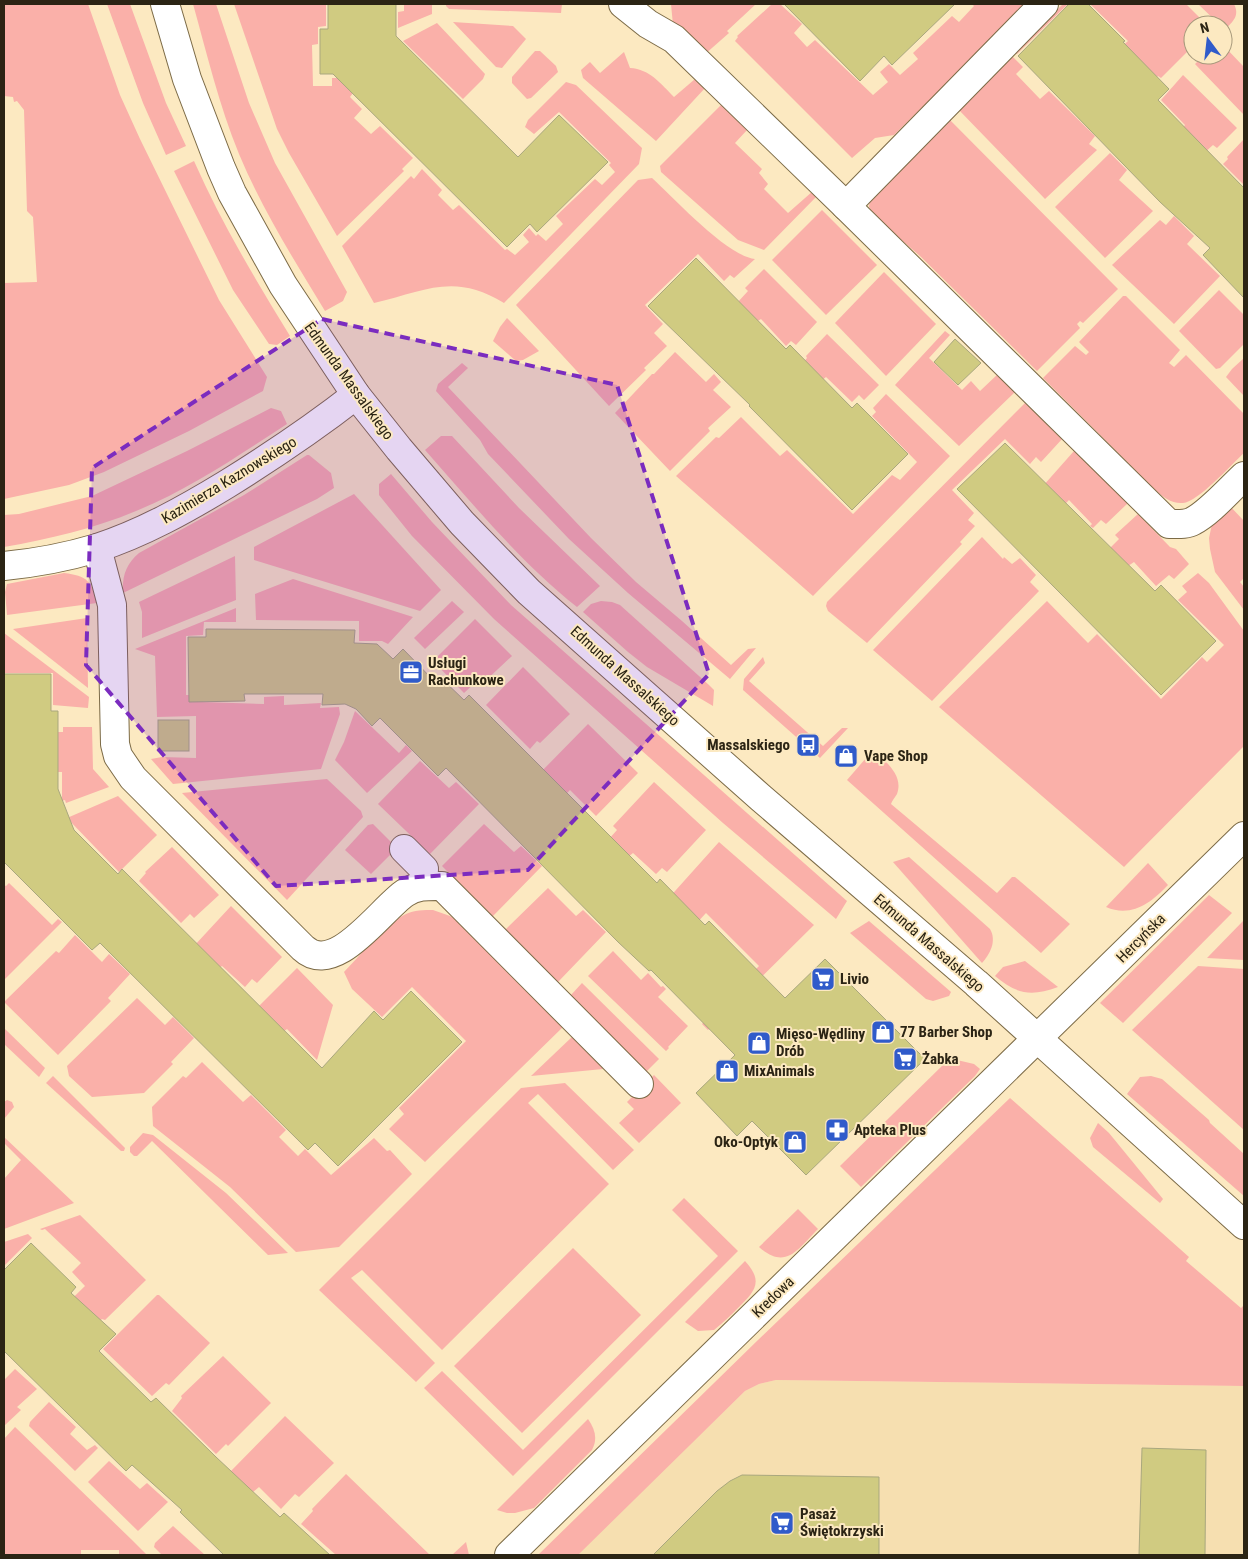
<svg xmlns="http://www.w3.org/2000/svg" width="1248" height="1559" viewBox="0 0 1248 1559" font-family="'Roboto Condensed',sans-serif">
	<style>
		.built { fill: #f6dfb0 }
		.green { fill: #fab0a9 }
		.building { fill: #d0cb81; stroke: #a9a77e }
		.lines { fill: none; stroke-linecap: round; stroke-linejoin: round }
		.street-casing { stroke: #7c6b47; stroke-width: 30 }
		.street { stroke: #fff; stroke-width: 28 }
		.marked { fill: #7b2cbf; fill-opacity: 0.2; stroke: #7b2cbf; stroke-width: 4; stroke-dasharray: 10 6; stroke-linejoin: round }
		.labels { text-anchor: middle; stroke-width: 4; stroke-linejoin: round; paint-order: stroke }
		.street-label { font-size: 15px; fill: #2b2414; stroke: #fce9c1 }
		.poi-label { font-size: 15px; font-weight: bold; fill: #2b2414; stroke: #fce9c1; text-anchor: start }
	</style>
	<rect width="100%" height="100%" fill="#fce9c1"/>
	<path class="built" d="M776,1380L1244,1386V1555H567L707,1428L745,1391L759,1384Z"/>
	<g class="green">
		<path d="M4,4H88L120,95L140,139L219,300L267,377L263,391L189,431L104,472L69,485L4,499V283L37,282L33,217L27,211L24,110L17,101L14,102L13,97L4,96Z"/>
		<path d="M107,4H130L166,103L186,146L166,155L143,103Z"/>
		<path d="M193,4H216L249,103L275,163L347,292L343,301L325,311C294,260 262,209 239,154C219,105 207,54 193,4Z"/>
		<path d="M234,4H326V26L318,27V44L312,45L313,86H332V78H345L356,89L350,97L362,109L354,118L371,134L380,126L413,158L402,169L404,171L337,236L289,153L277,129Z"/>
		<path d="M404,4H432V14L398,28V12L404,11Z"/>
		<path d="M446,4H562L561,13L449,9L446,6Z"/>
		<path d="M671,4H756L727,31L729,33L704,55L673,25Z"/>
		<path d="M772,4H780L802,24L794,33L807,47L815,40L873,95L888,82L880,72L889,64L900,75L918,59L913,53L952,16L959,22L974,6L972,4H1028L894,135L875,138L852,158L735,41L738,37L737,36Z"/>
		<path d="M1063,4H1068L1017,54L1014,52Z"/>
		<path d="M1090,4H1186L1207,25H1193V46L1161,78L1158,76L1148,86L1115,53L1128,41Z"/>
		<path d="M1198,4H1234C1240,16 1233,21 1225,30L1223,25H1220Z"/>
		<path d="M453,22L513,26L526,39L502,68L496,67Z"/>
		<path d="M437,23L485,74L483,79L463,99L403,41Z"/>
		<path d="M1223,45L1244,67V115L1195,64L1204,55H1223Z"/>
		<path d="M535,51H540L556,66L558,72L531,98L527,99L512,83V77Z"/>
		<path d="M624,52L630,68C650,69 661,84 674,97L695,79L697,78L706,87L656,141L583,78L581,70L590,62L600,73Z"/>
		<path d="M1011,55L1023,67L1016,74L1040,99L1049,91L1095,136L1089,144L1097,150L1045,199L957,108Z"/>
		<path d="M1183,75L1237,128L1217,148L1213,145L1203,154L1180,132L1185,125L1161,100Z"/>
		<path d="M566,82L576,85L642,148L639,164L504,303C454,272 425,291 374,303L342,246L411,176L414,179L422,169L442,190L438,195L453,210L459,205L505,250L507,249L515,255L529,242L523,235L529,228L536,236L538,234L546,241L563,224L556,216L595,179L602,185L615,172L609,165L611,163L559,112L534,134L525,127L528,120Z"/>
		<path d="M722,104L748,129L735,143L762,169L759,173L768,184L764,189L788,213L813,191L818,195L764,250L738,240L661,172L660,166Z"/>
		<path d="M946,116L1118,289L1083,323L1080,321L1077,324L1080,328L1037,371L920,256L876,218L869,207L870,197Z"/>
		<path d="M1244,139V185L1223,164L1228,159L1227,157Z"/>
		<path d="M1110,153L1127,170L1119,180L1153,211L1105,258L1055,207Z"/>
		<path d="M194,161C221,222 255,279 290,336L277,345L269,344L233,290L174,171Z"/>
		<path d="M652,178C675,199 727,256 755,259L734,278L730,275L724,281L698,254L645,305L663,324L654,333L667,346L644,368L646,370L609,406L516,305L638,180Z"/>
		<path d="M822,210L877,265L826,315L772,260Z"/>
		<path d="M1174,216L1194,236L1187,244L1220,276L1174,324L1112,265L1160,220L1166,225Z"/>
		<path d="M764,269L817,322L796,345L791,341L786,346L761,319L756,322L737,303L748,291L745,288Z"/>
		<path d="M884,272L936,324L886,376L835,323Z"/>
		<path d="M1219,290L1244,315V344L1220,368L1216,369L1179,331Z"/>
		<path d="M1123,296H1126L1180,350L1169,363L1174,367L1186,355L1244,414V453C1232,464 1198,502 1183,503C1172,504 1163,497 1155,490L1043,378L1075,346L1086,355L1089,352L1079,342Z"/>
		<path d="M507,318L539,351L523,360L516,361L493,341L500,327Z"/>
		<path d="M945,331L950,335L929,358L962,390L971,381L980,391L998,374L1015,392L959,446L895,385Z"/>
		<path d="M827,334L879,385L864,400L859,395L852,402L826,377L820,382L802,364L807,358L806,356Z"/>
		<path d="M675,352L706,382L714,374L721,382L713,390L731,407L708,428L710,431L670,471L615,413L652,374H654Z"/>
		<path d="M1244,358V396L1226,377L1232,369Z"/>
		<path d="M462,363L468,368L448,387L591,538L636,582L682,621L731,665L748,649L756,648L730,679L628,593L569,539L488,454L480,440L436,391L438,384Z"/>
		<path d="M886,394L950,456L813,596L676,476L716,437L719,438L741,417L780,456L787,450L853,514L892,475L900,480L917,462L872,416L876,412L873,408Z"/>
		<path d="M1025,403L1063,438L1041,462L1036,457L1030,464L1005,439L952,490L974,513L968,520L975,526L960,542L962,544L867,643L828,611L826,606L827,602Z"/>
		<path d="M271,408L281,411L287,424C239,455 190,489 136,511C93,529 49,539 4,547V515L19,514L92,496L187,451Z"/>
		<path d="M441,436H452L519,508L600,586L577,607C520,562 473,504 425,450Z"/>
		<path d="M1074,451L1128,503L1106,524L1101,520L1093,528L1090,526L1092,524L1069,500L1063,506L1043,486Z"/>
		<path d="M307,455H309L331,473L334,488L317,499L123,593C122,576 126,564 139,553L244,495Z"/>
		<path d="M391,474L432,522L511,605L847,901L836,919L723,823L494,619L412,536L379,495V484Z"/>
		<path d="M354,494L441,590L420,611L254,560V547Z"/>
		<path d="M1228,504L1244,521V578L1240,582L1244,587V610L1215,572L1210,549L1209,538L1212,524Z"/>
		<path d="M1138,514L1170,547L1176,549L1189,564L1174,579L1169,575L1156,586L1134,562L1125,568L1107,551L1119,539L1115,535Z"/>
		<path d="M982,537L1003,559L1004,557L1012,564L1020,558L1036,575L1030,582L1039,591L932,701L873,650Z"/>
		<path d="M235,556L236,600L142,638V612L139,602Z"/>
		<path d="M64,573C87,576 92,581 97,603L7,615L5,592L7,584Z"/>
		<path d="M1198,573L1209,583L1244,631V746L1124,867L939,707L1047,601L1088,643L1097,634L1161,699L1202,657L1207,662L1224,645L1178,600L1187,592L1182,586Z"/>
		<path d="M293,579L413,617L388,644L382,641H359V621L256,620L255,594Z"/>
		<path d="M452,601L464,612L425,649L414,638Z"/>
		<path d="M601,601L612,602L620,605L709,685L714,690L713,706L647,667L628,652L583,612L591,604Z"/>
		<path d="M236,608V622H204L203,635L186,636V695H202L203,702L264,704V697L284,696V705L321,703L320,708L339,707L340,714L321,769L173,784L151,759L162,757L196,758V716L157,717L155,656L135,649Z"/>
		<path d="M87,618L88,688L13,629Z"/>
		<path d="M475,619L512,656L481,685L477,681L464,693L433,661Z"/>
		<path d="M4,633L89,697L88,708L53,705V673H4Z"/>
		<path d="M763,657L765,663L749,681L823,746L842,728H848L820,758L743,690L744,679Z"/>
		<path d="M523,667L570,714L540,743L537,741L530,749L486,705Z"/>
		<path d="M355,711L399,753L406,745L412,751L367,793L335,760L344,742Z"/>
		<path d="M588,724L638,773L596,816L570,790L564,796L540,773Z"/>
		<path d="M63,727H92L93,769L109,787L66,803L65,800L62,801V772H54L53,732H63Z"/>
		<path d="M873,750C885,761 904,775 897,794C895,797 892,801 891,804L997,893L1012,877H1015L1070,924L1041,953L847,780Z"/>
		<path d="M420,761L449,788L456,782L479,804L430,854L378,804Z"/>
		<path d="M327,779L361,811L363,817L287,900L182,793Z"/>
		<path d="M654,782L706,830L667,872L662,868L656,874L633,853L628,857L609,839L617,830L613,826Z"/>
		<path d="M118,796L157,835L119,872L67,818Z"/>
		<path d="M373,824L397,848L371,874L345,850L368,825Z"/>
		<path d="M484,824L514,852L521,846L542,866L492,917L442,866Z"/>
		<path d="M719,842L814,925L708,1030L702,1024L759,966L706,913L694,926L667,900Z"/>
		<path d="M172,847L219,895L194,918L190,914L181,923L139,881L146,873L145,872Z"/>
		<path d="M909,857L990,929C997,941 990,954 982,963L893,862Z"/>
		<path d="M1148,863L1168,885C1151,903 1131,918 1106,907Z"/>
		<path d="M9,883L52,925L58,919L62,922L4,980V885L6,886Z"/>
		<path d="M548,888L576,916L583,910L606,932L558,982L505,930Z"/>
		<path d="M1209,895L1232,913L1123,1023L1100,1003Z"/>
		<path d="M231,906L282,957L257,983L252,979L245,987L222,966L217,970L194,946Z"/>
		<path d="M433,910L450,916L458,921L564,1026L425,1162L389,1129L404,1114L399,1108L466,1041L412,987L382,1017L352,989L344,972C362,954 383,925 406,914C414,910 424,910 433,910Z"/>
		<path d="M1244,920V960L1207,958Z"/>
		<path d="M869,921L951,992L949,996L933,1001L926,999L850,933Z"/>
		<path d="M75,935L102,962L109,954L130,974L108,998L111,1001L58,1055L4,1002L56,951L59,953Z"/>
		<path d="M613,951L641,980L648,973L661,987L663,986L666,989L658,997L688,1026L668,1047L669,1048L666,1051L588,976Z"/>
		<path d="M1025,961L1058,987C1031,997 1016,994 995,976L1003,967Z"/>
		<path d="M1198,966L1244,969V1130L1132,1030Z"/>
		<path d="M297,968L333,1005L317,1060L287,1029L279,1035L255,1010Z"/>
		<path d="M582,983L659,1059L646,1072L571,995Z"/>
		<path d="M137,998L165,1025L173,1017L194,1038L171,1062L173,1064L144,1093L92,1097L69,1076L67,1066Z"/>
		<path d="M4,1028L45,1068L39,1077L4,1044Z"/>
		<path d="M573,1036L598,1061L603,1069L531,1076Z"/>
		<path d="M957,1060L974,1064L980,1069L975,1076L861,1187L840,1166L944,1064Z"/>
		<path d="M202,1062L243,1102L251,1095L286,1130L279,1137L298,1156L305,1149L331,1175L374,1138L387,1151L390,1150L412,1174L339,1247L296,1252L230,1187L153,1126L152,1107L183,1076L186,1078Z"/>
		<path d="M654,1075L681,1103L639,1143L619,1123L634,1109L627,1102Z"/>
		<path d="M53,1076L125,1148L124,1151H121L46,1083Z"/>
		<path d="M1151,1076L1162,1079L1209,1120L1210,1123L1244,1154V1196L1127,1094L1140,1077Z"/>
		<path d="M565,1083L634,1150L613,1170L538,1094L528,1103L609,1184L442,1350L362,1270L351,1278L435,1363L416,1382L319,1290L521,1088Z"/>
		<path d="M1010,1098L1189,1257L1186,1261L1241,1308L1244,1305V1386L776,1380L759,1384L745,1391L578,1555H538L758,1340Z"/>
		<path d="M7,1100L12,1102L14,1107L4,1119V1102Z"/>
		<path d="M1098,1123L1109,1133L1163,1199L1160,1203L1093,1147L1090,1138Z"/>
		<path d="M143,1133L153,1135L226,1193L288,1253L268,1255L152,1141L137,1156H134L130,1152V1147Z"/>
		<path d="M4,1137L74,1203L4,1229V1179L21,1160L4,1143Z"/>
		<path d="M684,1198L738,1251L513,1476L424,1388L442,1371L523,1450L718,1256L672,1210Z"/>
		<path d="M798,1209L818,1229C798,1249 786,1271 759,1247Z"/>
		<path d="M80,1215L146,1280L105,1320L102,1319L88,1333L32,1338L85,1286L72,1272L81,1263L45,1229L42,1230L40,1229Z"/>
		<path d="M28,1234L32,1238L4,1266V1242Z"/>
		<path d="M573,1248L641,1315L522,1433L454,1366Z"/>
		<path d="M745,1261C764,1282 755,1291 738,1308C731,1315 723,1323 714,1330L698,1331L685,1322Z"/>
		<path d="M157,1295H159L210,1343L169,1385L166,1383L152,1396L103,1349Z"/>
		<path d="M223,1356L271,1403L228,1446L226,1444L216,1454L172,1411L182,1398L181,1396Z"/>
		<path d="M15,1369L37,1389L17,1407L21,1410L4,1426V1380Z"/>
		<path d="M49,1402L76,1427L70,1434L87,1450L95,1445L98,1448L75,1471L29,1426L30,1422Z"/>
		<path d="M285,1416L334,1463L299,1497L295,1494L281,1509L259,1487L252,1493L230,1472Z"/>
		<path d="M588,1419C595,1429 598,1439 592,1450L534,1508L515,1513H507L497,1510Z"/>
		<path d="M15,1427L131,1539L147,1555H119V1550H81V1555H4V1439Z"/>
		<path d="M109,1461L140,1489L147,1483L168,1502L138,1531L88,1482Z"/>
		<path d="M346,1474L430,1555H336L301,1524L313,1511L312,1509Z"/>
		<path d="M173,1526L205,1555H162L154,1547L155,1543Z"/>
		<path d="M466,1542L469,1555H452Z"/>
	</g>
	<g class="building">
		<path d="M328,4H396V36L518,157L559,115L608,162L537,232L530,224L507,247L333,74H320V29H328Z"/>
		<path d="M784,4H955L892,65L884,56L860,81Z"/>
		<path d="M1069,4H1088L1125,41L1123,42L1169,89L1158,100L1244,188V298L1203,255L1210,248L1160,202L1018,56Z"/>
		<path d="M696,258L786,349L790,345L852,408L857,403L908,454L852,510L749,406L750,405L648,306Z"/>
		<path d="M955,339L981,363L958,385L934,362Z"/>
		<path d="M1005,443L1155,591L1161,585L1216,641L1161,695L957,489Z"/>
		<path d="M206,629L355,630L354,643L377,644L393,659L403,649L436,683L441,678L464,700L469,695L657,883L660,879L705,925L709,921L785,998L825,959L925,1059L806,1175L752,1121L737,1136L696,1093L735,1055L651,970L649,971L618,942L446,768L438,776L380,718L372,726L356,709L345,704L322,705L323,694H244L245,701L189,702L188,637H206Z"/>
		<path d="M4,674H51V711H58V789L74,830L118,874L122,869L322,1068L374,1011L383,1020L411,991L462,1042L338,1166L315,1143L308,1150L100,943L92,950L4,862Z"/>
		<rect x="158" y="720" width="31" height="31"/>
		<path d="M31,1243L76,1287L71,1293L116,1334L99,1351L151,1402L156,1398L216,1457L280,1517L284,1513L330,1555H224L180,1512L182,1510L132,1465L126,1471L4,1351V1270Z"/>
		<path d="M1142,1448L1206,1450L1205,1555H1139Z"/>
		<path d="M742,1475L879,1477V1555H653L717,1491L730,1481Z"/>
	</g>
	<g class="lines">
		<g class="street-casing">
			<g id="street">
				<path d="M165,4L187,79L221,168L232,193L283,285L356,395L399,449L462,523L529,592L761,798L976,983L1244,1225"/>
				<path d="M623,4L648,24L674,39L846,206L1169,524C1177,524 1186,525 1193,521C1209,513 1230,489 1244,476"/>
				<path d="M846,206L1044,4"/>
				<path d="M97,548L112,605L115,744L118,756L133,778L303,948C335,978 381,909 405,893C417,885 429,886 442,886L639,1084"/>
				<path d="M4,566C35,563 67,557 97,548C143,533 186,509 227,484C272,456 315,427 356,395"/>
				<path d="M404,849L424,869L423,885"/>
				<path d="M509,1555L1244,836"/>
			</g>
		</g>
		<use href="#street" class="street"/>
	</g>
	<path class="marked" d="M322,319L617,385L709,674L528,870L276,886L86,665L92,468Z"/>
	<defs>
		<g id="office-square" transform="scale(1.25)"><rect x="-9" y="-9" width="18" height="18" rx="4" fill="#305bca" stroke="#fce9c1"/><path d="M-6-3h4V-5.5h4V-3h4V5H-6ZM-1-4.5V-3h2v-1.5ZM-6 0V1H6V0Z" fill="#fff"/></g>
		<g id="bus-square" transform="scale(1.25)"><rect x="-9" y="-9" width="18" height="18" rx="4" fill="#305bca" stroke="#fce9c1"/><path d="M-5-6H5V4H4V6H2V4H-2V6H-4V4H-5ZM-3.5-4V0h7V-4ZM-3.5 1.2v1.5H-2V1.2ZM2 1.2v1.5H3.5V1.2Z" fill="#fff"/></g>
		<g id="shop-square" transform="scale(1.25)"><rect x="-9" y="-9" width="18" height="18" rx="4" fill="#305bca" stroke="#fce9c1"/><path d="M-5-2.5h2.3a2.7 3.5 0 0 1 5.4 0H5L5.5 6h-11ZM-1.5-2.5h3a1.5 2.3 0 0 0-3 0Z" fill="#fff"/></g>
		<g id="supermarket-square" transform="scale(1.25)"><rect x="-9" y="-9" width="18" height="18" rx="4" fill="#305bca" stroke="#fce9c1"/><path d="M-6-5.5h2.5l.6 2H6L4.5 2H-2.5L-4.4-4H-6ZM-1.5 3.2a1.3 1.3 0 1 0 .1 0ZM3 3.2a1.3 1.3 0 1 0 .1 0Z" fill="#fff"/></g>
		<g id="pharmacy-square" transform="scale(1.25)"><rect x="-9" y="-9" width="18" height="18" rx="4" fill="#305bca" stroke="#fce9c1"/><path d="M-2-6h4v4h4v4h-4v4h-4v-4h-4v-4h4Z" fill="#fff"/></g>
	</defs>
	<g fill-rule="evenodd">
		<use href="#office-square" x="411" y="672"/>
		<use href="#bus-square" x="808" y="745"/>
		<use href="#shop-square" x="846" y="756"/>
		<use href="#supermarket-square" x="823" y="979"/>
		<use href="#shop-square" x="883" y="1032"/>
		<use href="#shop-square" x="759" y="1043"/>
		<use href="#supermarket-square" x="905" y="1059"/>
		<use href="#shop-square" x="727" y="1071"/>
		<use href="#pharmacy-square" x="837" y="1130"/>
		<use href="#shop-square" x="795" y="1142"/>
		<use href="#supermarket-square" x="782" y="1523"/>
	</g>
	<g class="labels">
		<g class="street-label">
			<text transform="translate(349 381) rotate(54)" y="5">Edmunda Massalskiego</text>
			<text transform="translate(229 480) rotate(-31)" y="5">Kazimierza Kaznowskiego</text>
			<text transform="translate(625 676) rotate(42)" y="5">Edmunda Massalskiego</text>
			<text transform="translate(1141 938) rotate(-45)" y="5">Hercyńska</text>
			<text transform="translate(929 943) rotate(41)" y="5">Edmunda Massalskiego</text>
			<text transform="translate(773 1297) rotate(-44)" y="5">Kredowa</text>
		</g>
		<g class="poi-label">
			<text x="428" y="668">Usługi<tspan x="428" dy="17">Rachunkowe</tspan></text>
			<text x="790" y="750" text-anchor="end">Massalskiego</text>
			<text x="864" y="761">Vape Shop</text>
			<text x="840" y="984">Livio</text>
			<text x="900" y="1037">77 Barber Shop</text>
			<text x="776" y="1039">Mięso-Wędliny<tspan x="776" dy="17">Drób</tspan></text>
			<text x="922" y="1064">Żabka</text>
			<text x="744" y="1076">MixAnimals</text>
			<text x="854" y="1135">Apteka Plus</text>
			<text x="778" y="1147" text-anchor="end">Oko-Optyk</text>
			<text x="800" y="1519">Pasaż<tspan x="800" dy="17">Świętokrzyski</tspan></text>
		</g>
	</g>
	<rect width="1248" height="1559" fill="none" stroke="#2b2414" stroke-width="10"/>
	<g transform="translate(1208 40) rotate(345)"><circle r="24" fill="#fce9c1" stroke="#a89a7c"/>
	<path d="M0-4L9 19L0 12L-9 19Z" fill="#305bca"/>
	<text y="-8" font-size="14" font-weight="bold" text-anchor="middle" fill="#2b2414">N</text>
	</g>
</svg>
